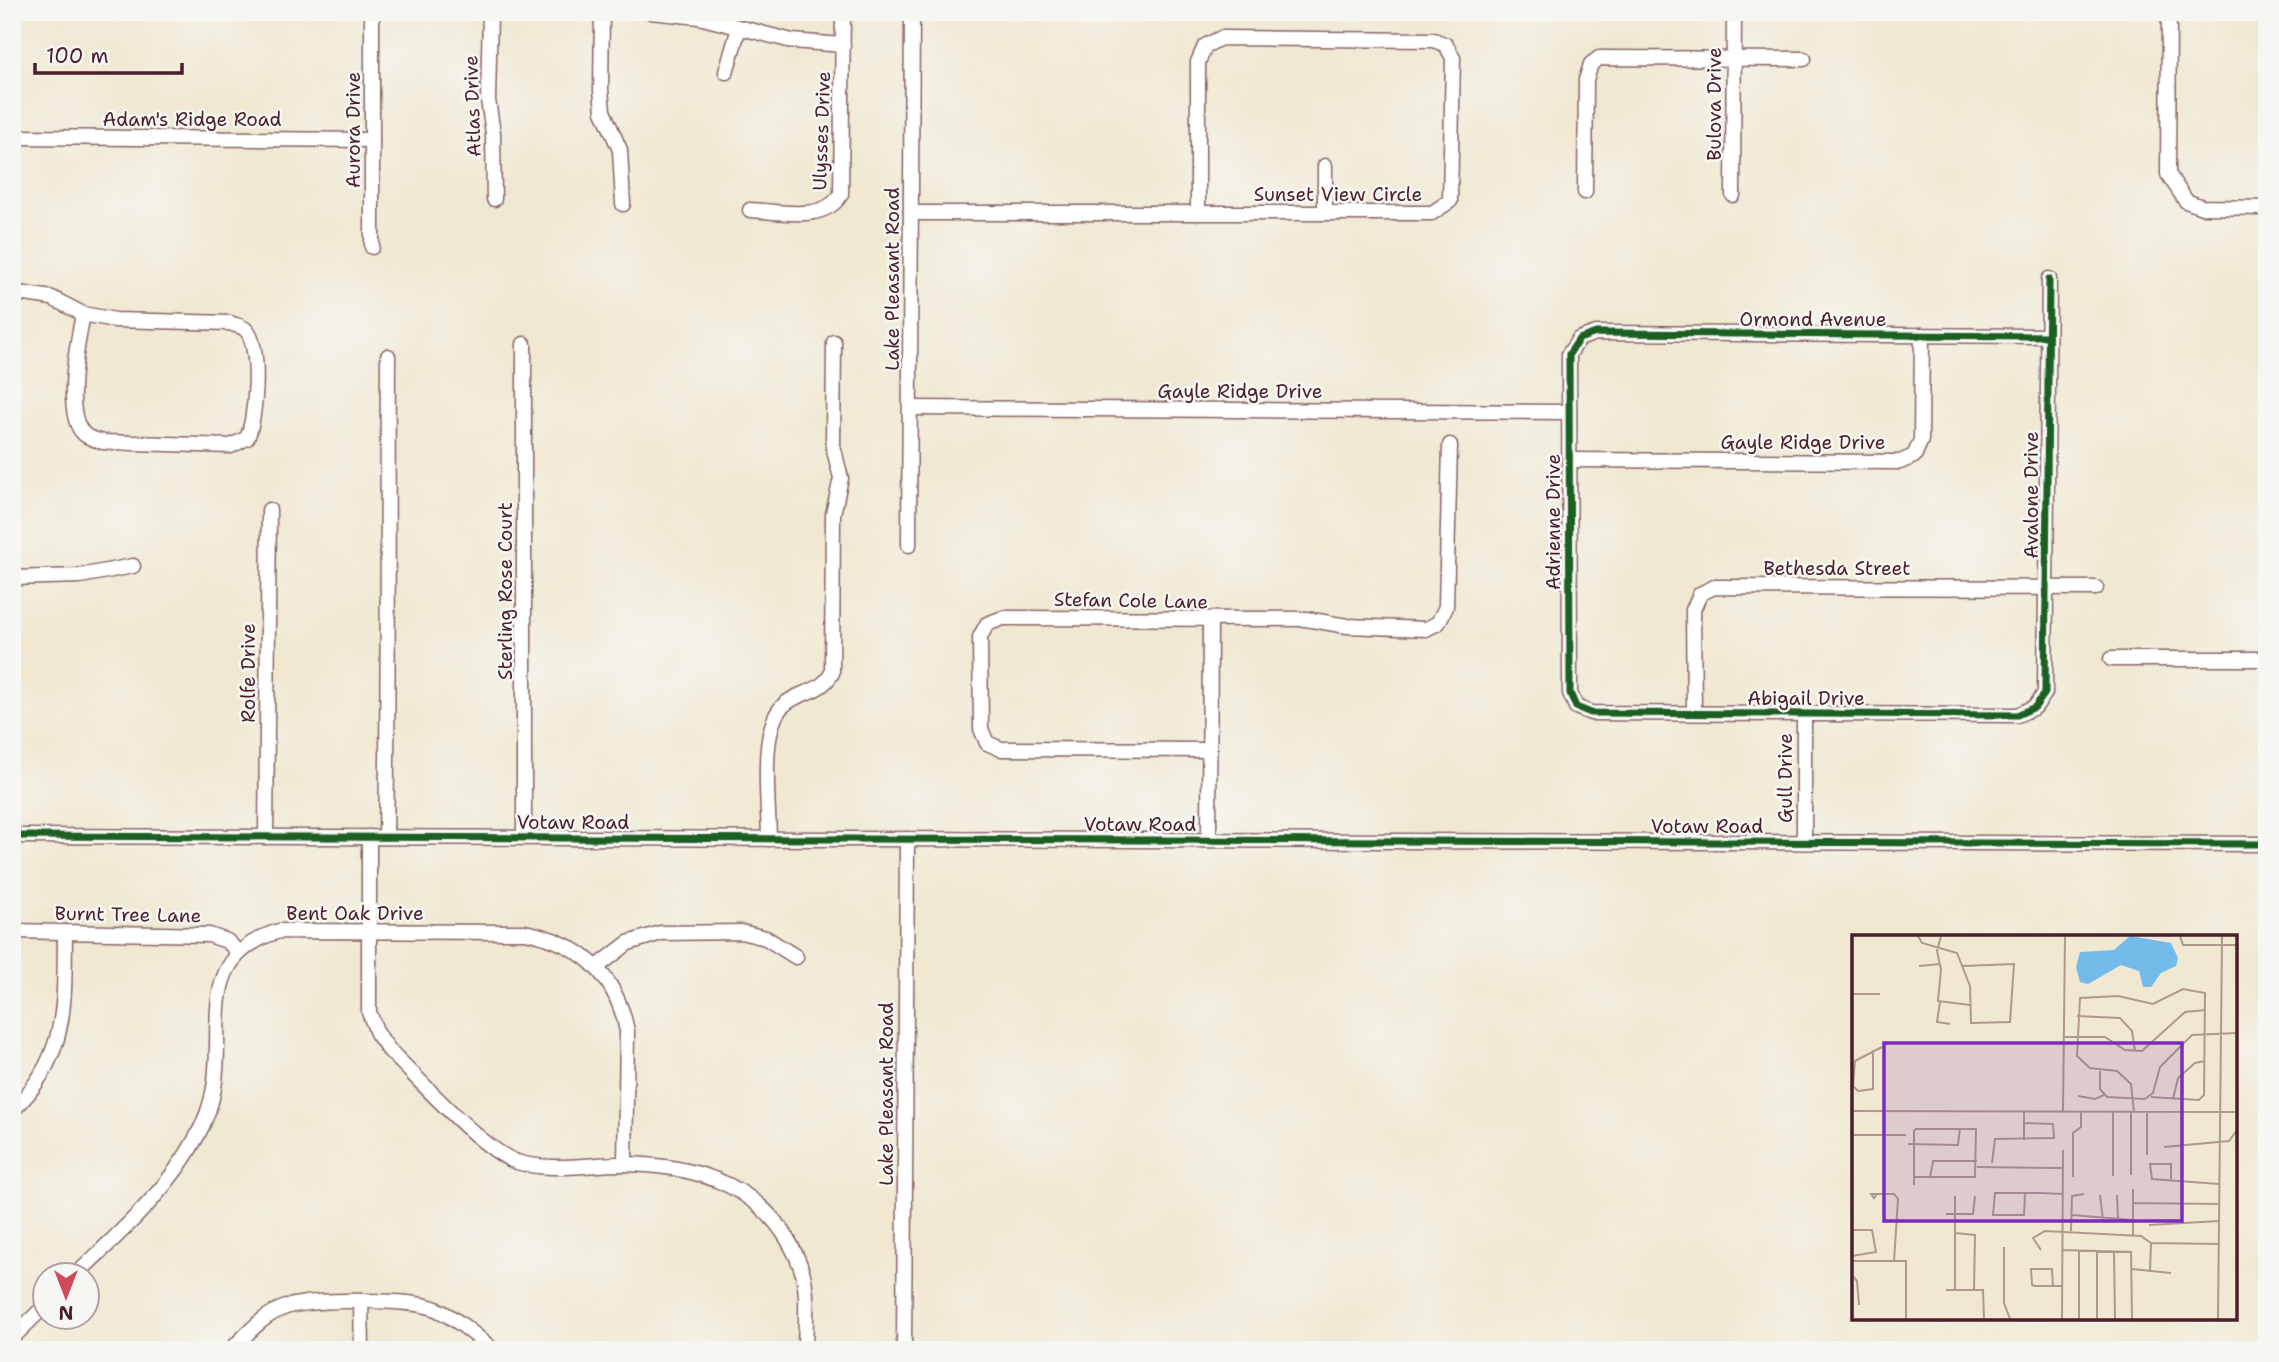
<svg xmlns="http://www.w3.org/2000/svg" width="2279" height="1362" viewBox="0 0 2279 1362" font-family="'Shantell Sans',sans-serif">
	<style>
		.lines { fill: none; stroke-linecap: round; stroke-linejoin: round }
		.minor-casing { stroke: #846565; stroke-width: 17 }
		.minor { stroke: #fff; stroke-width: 14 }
		.cycleway-casing { stroke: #f6f6f2; stroke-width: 11 }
		.cycleway { stroke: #1b5e20; stroke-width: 7 }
		.labels { text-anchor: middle; stroke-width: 5; stroke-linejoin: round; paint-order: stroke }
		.street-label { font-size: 19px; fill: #4a1f2b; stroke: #f6f6f2 }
		.inset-road { fill: none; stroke: #ae988f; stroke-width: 2 }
		.view { fill: #7b2cbf; fill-opacity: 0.15; stroke: #7b2cbf; stroke-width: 3.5 }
		.inset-edge { fill: none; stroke: #4a1f2b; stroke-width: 3.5 }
	</style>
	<rect width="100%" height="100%" fill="#f6f6f2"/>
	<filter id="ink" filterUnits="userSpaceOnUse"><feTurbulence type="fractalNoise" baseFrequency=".0143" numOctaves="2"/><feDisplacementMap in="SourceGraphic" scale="14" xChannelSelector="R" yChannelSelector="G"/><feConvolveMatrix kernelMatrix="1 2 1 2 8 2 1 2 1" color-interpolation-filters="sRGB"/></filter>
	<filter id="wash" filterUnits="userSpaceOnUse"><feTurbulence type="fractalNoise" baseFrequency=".00686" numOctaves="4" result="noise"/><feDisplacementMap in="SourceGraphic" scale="28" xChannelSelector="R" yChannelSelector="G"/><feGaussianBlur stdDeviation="1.57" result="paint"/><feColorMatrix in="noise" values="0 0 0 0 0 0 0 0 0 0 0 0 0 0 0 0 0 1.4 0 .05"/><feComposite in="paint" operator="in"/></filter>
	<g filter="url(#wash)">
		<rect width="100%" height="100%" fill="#f0e8d1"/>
	</g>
	<g filter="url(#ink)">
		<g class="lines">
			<g class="minor-casing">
				<g id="minor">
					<path d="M490,12L488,100L493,133L494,199"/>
					<path d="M602,12L601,90L603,111L620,150L623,204"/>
					<path d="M651,12L699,17L792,41L843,45"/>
					<path d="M2169,12L2168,174L2186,201L2202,207L2267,208"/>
					<path d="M726,72L739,28"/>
					<path d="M12,137L372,140"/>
					<path d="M1325,166V213"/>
					<path d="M1585,192L1586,80L1591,64L1599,58L1804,59"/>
					<path d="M1733,195L1734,12"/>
					<path d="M750,210C779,211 825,223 841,194L843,12"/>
					<path d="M911,213H1432L1450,201L1453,58L1446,45L1434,40L1221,38L1205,46L1198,62V213"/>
					<path d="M372,247V12"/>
					<path d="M12,292L52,298L83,314L115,320L230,323C234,325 242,326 245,329C262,343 256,420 247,438L231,446L103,442C97,440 87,438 83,433C63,412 78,341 83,314"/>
					<path d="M2048,336L1596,333L1579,339L1569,354L1570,693L1576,707L1591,713L2017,715L2035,707L2045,693L2049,279"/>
					<path d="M911,408L1569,412"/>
					<path d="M1569,460L1900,462L1914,456L1921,440L1922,335"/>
					<path d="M909,545L912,12"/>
					<path d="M12,578L80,576L133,566"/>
					<path d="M2111,659H2267"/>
					<path d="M1694,713L1693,610L1700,594L1714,587L2096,588"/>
					<path d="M1804,713V842"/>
					<path d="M1209,750L1001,749L987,743L981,729L980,637L987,624L1003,618L1306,619L1347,626L1426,629L1438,623L1446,607L1450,445"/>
					<path d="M12,836L2267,844"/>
					<path d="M266,837L269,510"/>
					<path d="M369,837V1012L377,1033L389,1050C419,1079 482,1150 517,1162C549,1172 589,1164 623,1164C700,1165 770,1187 800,1265C810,1290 805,1324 805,1350"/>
					<path d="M386,837C389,677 387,517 388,356"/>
					<path d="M524,837V344"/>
					<path d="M769,839C769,806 758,724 785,704C802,690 820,694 832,673L833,514L841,478L833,446L834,342"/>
					<path d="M1209,840L1210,620"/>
					<path d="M12,931L209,935L227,941L238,952"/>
					<path d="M597,967L628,943L661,933L741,932L766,938L796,957"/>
					<path d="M12,1111C69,1056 64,1004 65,932"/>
					<path d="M77,1274C120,1232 167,1192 196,1138C205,1122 211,1106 214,1088C225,1022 196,957 279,931L525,932C581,943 616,974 627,1031L625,1164"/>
					<path d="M361,1302L362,1350"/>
					<path d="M12,1338L46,1305"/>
					<path d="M231,1350C247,1334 264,1314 286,1307C311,1299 413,1298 436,1309C457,1319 475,1335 493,1350"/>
					<path d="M904,1350L907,839"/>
				</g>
			</g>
			<use href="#minor" class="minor"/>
			<g class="cycleway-casing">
				<g id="cycleway">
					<path d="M2048,336L1596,333L1579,339L1569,354L1570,693L1576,707L1591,713L2017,715L2035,707L2045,693L2049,279"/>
					<path d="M12,836L2267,844"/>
				</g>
			</g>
			<use href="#cycleway" class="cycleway"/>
		</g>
	</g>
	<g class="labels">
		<g class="street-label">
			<text transform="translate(1714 104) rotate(-90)" y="7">Bulova Drive</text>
			<text transform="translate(472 106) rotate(-92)" y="7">Atlas Drive</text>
			<text x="192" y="126">Adam's Ridge Road</text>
			<text transform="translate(353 130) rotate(-90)" y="7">Aurora Drive</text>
			<text transform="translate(821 131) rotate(-88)" y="7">Ulysses Drive</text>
			<text x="1338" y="201">Sunset View Circle</text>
			<text transform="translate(892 279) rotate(-90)" y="7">Lake Pleasant Road</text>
			<text x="1813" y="326">Ormond Avenue</text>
			<text x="1240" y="398">Gayle Ridge Drive</text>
			<text x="1803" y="449">Gayle Ridge Drive</text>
			<text transform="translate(2031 495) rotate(-90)" y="7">Avalone Drive</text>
			<text transform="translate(1553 522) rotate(-90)" y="7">Adrienne Drive</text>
			<text x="1837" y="575">Bethesda Street</text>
			<text transform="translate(505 591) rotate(-90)" y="7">Sterling Rose Court</text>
			<text transform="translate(1131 600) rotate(1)" y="7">Stefan Cole Lane</text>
			<text transform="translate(248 673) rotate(-90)" y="7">Rolfe Drive</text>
			<text x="1806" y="705">Abigail Drive</text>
			<text transform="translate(1785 778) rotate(-90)" y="7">Gull Drive</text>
			<text x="573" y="829">Votaw Road</text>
			<text x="1140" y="831">Votaw Road</text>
			<text x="1707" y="833">Votaw Road</text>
			<text x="355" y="920">Bent Oak Drive</text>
			<text transform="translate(128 914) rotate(1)" y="7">Burnt Tree Lane</text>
			<text transform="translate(886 1094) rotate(-90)" y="7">Lake Pleasant Road</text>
		</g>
	</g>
	<g transform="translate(1852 935)">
		<rect width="385" height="385" fill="#f0e8d1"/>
		<path d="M278,1L319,8L326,23L324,31L309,38L299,52H291L287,36L269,30L236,49L228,47L224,32L228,17L262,15Z" fill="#72bbea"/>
		<path class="inset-road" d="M66,1L70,8L105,18L118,51L119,88L158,87L162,29L111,31M89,1L85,16L89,35L86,66L118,70M328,1L331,10H385M67,31L88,29M0,59H28M88,67L85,87L98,89M225,81L268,83L280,96L283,116M212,102H253L273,115L290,116L333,77L354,75M248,134V154L255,162L293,164L301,158L308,132L340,100L385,98M6,156L1,151L3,126L30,112M6,156L21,154V115M226,161L243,164L252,160M321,164L326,143L343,128L353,126M0,176L385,177M211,177L213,1M282,177L279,149L265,136L238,133L225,121L228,63L266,61L301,69L331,54L353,58L352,160L347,165L299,162M0,200H54M172,205V176M56,209L106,210L108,193M312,212L377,206L385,195M295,220V177M140,228L143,204L202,203L201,189L172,188M125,232L211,233M279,240V177M261,241V177M221,242V198L229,192V177M78,243L81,226H125M319,245V229H298L300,244L367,249M62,250V196L64,194H124L123,242H62M173,258L172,280H141L143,258H189L211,259M25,259L22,263L19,259H42L46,264L42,326M248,260L251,285M265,260L266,285M281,268L367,269M94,279H121L123,261M220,280L281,285M297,290L367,286M0,295H20L24,317L0,321M219,296L220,261L232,259M103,298L123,300L122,355M281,301V254M152,312V368L158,384M189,315L181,303L193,296L289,301L299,308L368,309M210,315L279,317L280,384M227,315V384M262,316L263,384M0,326H54V384M280,334L319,338M298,336L299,308M0,340L5,346L7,370M201,351L200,334H179L180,350L183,351H210M94,355H131L132,384M103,355V261M210,384L211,215M245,384V316M366,384L370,1"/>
		<path class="view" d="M32,108H330V286H32Z"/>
		<rect width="385" height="385" class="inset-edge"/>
	</g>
	<rect width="2279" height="1362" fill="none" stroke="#f6f6f2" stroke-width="42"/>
	<g transform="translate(66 1296) rotate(180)"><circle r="33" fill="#f6f6f2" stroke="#b1a0a2" stroke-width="2"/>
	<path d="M0-5L12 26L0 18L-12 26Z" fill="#d1495b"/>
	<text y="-10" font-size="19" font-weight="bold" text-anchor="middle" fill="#4a1f2b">N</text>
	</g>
	<path d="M35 63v10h147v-10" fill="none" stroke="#4a1f2b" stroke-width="3.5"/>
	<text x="46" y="63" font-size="21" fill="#4a1f2b" stroke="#f6f6f2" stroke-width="5" paint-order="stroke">100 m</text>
</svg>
